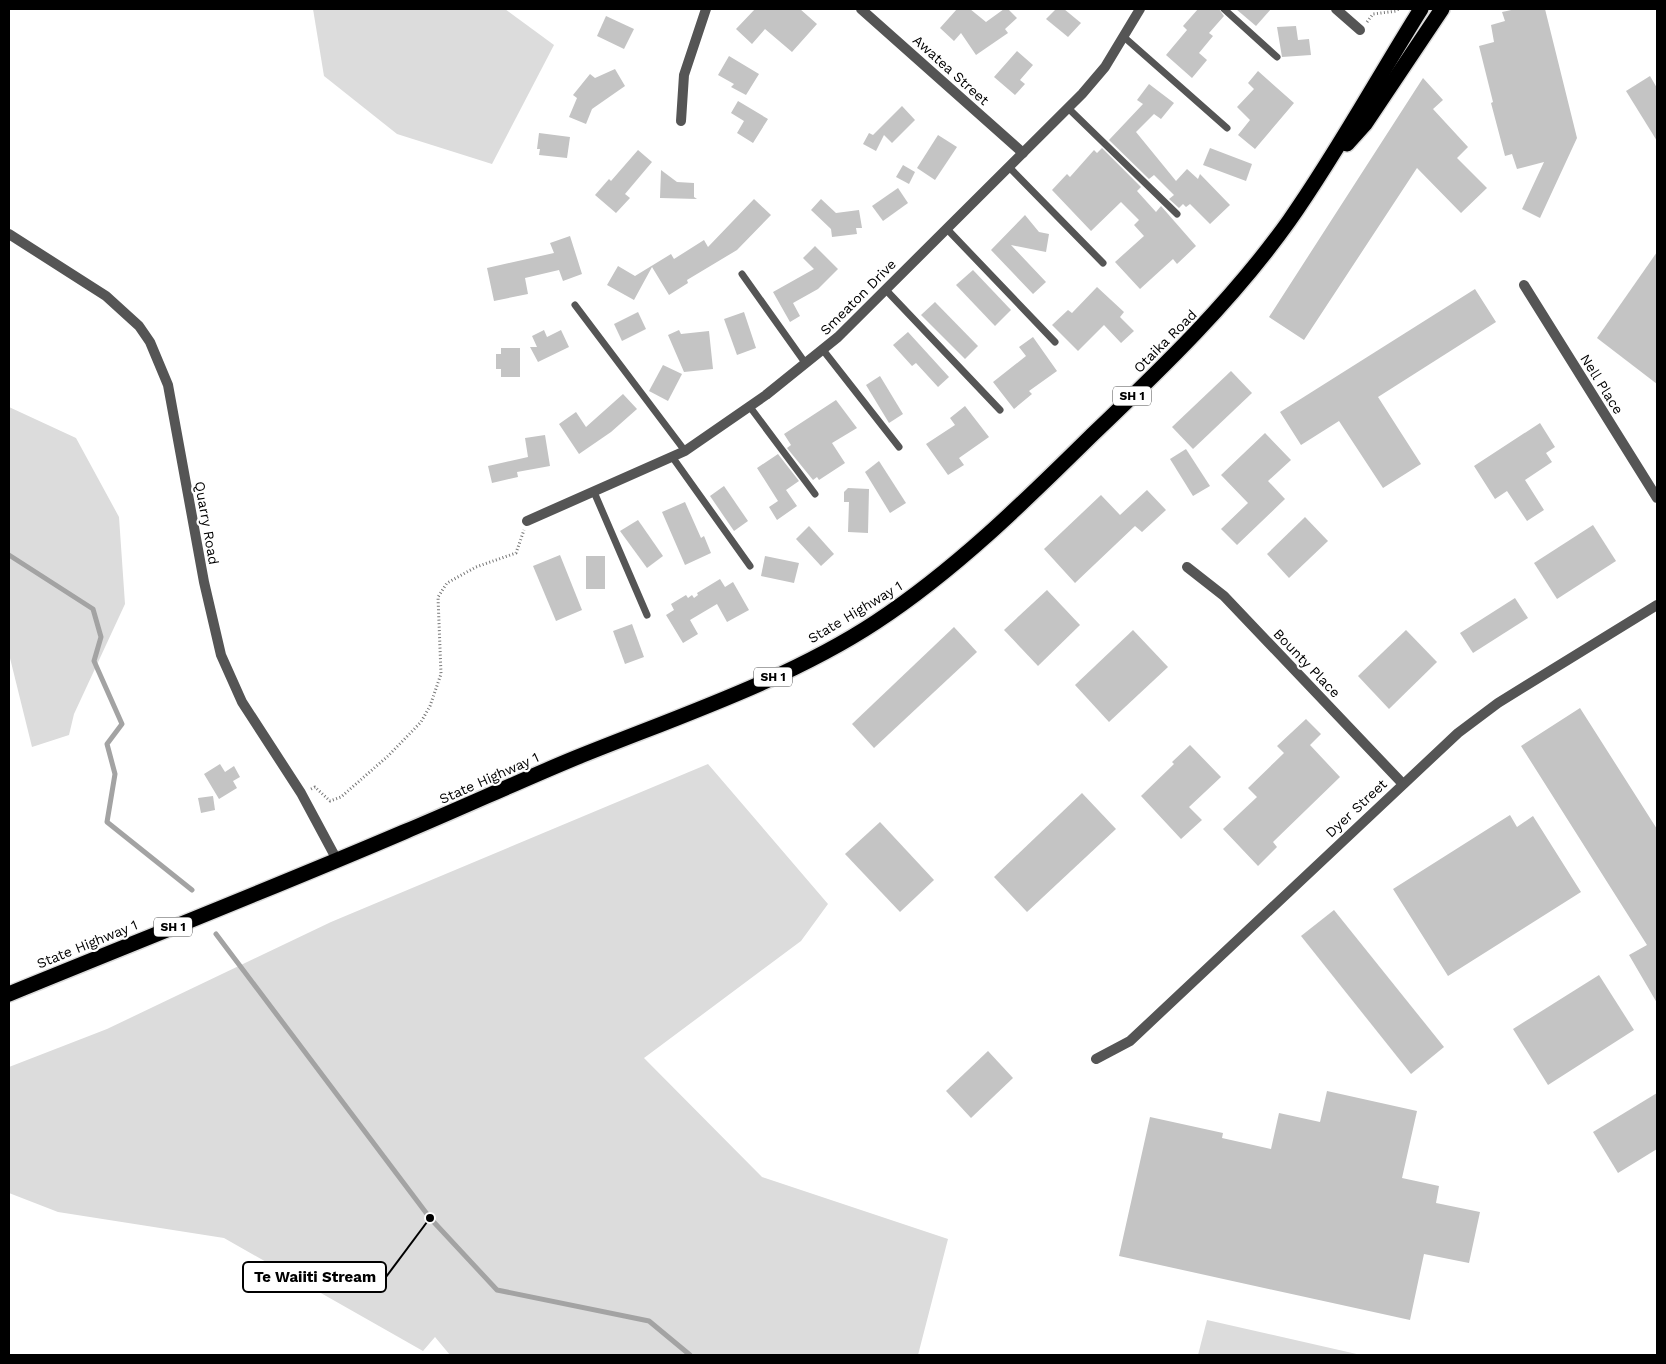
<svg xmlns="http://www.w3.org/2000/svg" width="1666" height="1364" viewBox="0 0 1666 1364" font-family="'Work Sans',sans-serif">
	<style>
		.green { fill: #dcdcdc }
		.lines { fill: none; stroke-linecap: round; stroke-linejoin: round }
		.stream { stroke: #a3a3a3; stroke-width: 5 }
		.building { fill: #c4c4c4 }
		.highway-casing { stroke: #dbdbdb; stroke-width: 18 }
		.path { stroke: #777; stroke-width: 3; stroke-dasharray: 1 2.5; stroke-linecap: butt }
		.lane { stroke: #555; stroke-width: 7 }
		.street { stroke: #555; stroke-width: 10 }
		.highway { stroke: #000; stroke-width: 15 }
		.labels { text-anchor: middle; stroke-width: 4.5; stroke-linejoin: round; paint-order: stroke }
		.shield { fill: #fff; stroke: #4c4c4c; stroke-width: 1 }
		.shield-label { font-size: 12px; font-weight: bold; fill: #000 }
		.street-label { font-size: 14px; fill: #000; stroke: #fff }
		.leader { fill: none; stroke: #000; stroke-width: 2 }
		.callout-dot { fill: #000; stroke: #fff; stroke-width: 2 }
		.callout { fill: #fff; stroke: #000; stroke-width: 2 }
		.callout-label { font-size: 15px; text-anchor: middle; font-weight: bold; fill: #000 }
	</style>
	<rect width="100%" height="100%" fill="#fff"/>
	<g class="green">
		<path d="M313,9H505L554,45L492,164L397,134L324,76Z"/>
		<path d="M9,407L76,438L119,517L125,604L74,714L69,735L32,747L9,654Z"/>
		<path d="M708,764L828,904L801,941L644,1058L762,1177L948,1239L918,1355H450L435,1337L423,1351L224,1238L58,1212L9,1193V1067L107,1029L331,922Z"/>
		<path d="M1207,1320L1361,1355H1198Z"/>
	</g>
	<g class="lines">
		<g class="stream">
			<path d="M9,555L93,609L101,637L94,661L122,724L107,744L115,774L107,822L192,890"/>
			<path d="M216,934L430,1218L497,1290L649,1321L690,1355"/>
		</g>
	</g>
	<g class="building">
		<path d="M755,9H800L817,24L792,52L765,29L752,44L736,29Z"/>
		<path d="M957,9H970L986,22L1004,9H1008L1017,18L1005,29L1008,33L976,55L961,33L954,41L940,28Z"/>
		<path d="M1056,9H1064L1081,23L1068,37L1046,19Z"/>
		<path d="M1198,9H1219L1224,16L1209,33L1213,36L1199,53L1207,60L1192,78L1166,55L1187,30L1183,26Z"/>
		<path d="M1236,9H1271L1256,26Z"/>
		<path d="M1516,9H1545L1577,138L1540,218L1522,209L1544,162L1517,169L1512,154L1505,156L1491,103L1493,102L1479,46L1494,42L1491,25L1505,21L1502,12Z"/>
		<path d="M606,16L634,29L624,49L597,36Z"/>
		<path d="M1296,26L1298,40L1309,39L1311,55L1282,57L1277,27Z"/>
		<path d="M1017,51L1033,65L1020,80L1025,84L1015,95L994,77Z"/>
		<path d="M729,56L759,74L746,95L731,87L734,84L718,75Z"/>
		<path d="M615,69L625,86L592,109L586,124L569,117L577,98L573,95L590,74L595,78Z"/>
		<path d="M1258,71L1294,103L1255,149L1238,135L1250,120L1237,107L1254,89L1248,83Z"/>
		<path d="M1650,76L1657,88V141L1626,91Z"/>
		<path d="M1423,78L1443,100L1433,109L1468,147L1457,158L1487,188L1461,213L1417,168L1304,340L1269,317Z"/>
		<path d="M1149,84L1174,103L1161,119L1154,114L1136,132L1176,181L1187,169L1198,179L1200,174L1230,205L1210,224L1190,204L1186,207L1183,204L1179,208L1169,199L1174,195L1154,175L1149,179L1109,140L1143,104L1137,100Z"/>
		<path d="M738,101L768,119L753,143L737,133L744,121L731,113Z"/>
		<path d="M902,106L915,120L892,143L884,135L876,151L863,144L869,133L873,135Z"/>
		<path d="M539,133L570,137L567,158L539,155L540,149H537Z"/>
		<path d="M938,135L957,147L935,180L917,168Z"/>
		<path d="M1102,148L1141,187L1137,191L1156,212L1161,206L1196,246L1177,264L1173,259L1140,289L1115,262L1144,236L1134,225L1139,220L1121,202L1091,231L1052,190L1067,174L1070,177L1094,150L1097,153Z"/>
		<path d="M1210,148L1252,164L1246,181L1203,165Z"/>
		<path d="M638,150L652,162L625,194L630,198L616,213L595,195L609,179L611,181Z"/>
		<path d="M903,165L915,172L909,184L896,177Z"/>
		<path d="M661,170L677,182L694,183V197L697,199L660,198Z"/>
		<path d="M898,188L908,203L883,221L872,206Z"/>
		<path d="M754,199L771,215L737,250L687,280L688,283L669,295L652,267L634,300L607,285L618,266L635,276L671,254L674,259L704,240L708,247Z"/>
		<path d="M821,199L836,213L859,210L862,228H856L857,234L832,237L831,229L811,210Z"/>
		<path d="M1025,215L1039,232L1049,234L1046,252L1011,245L1046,282L1033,294L991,250Z"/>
		<path d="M570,236L582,274L563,281L559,270L525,278L528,294L494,301L487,268L554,253L550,243Z"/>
		<path d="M815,246L838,269L818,289L793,303L800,316L790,322L773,292L814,269L803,258Z"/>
		<path d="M1657,252V384L1597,338Z"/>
		<path d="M973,270L1011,310L995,326L956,285Z"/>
		<path d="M1097,287L1124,312L1120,317L1134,331L1121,343L1104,325L1078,351L1052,325L1068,310L1072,313Z"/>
		<path d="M1475,289L1496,322L1378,397L1421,464L1383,488L1339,421L1301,445L1280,412Z"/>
		<path d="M935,302L978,346L965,359L921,315Z"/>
		<path d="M638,312L646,329L622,341L614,324Z"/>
		<path d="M744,312L756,348L737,355L724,319Z"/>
		<path d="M544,330L547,337L561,330L569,347L538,362L530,347H537L532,336Z"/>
		<path d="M679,330L681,334L709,331L713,369L684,372L668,335Z"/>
		<path d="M908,332L949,377L938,387L916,363L912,366L893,345Z"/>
		<path d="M1033,337L1057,371L1029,391L1032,394L1014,409L993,382L1026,356L1019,347Z"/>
		<path d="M501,348H520V377H501V369H496V354H501Z"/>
		<path d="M663,365L682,374L668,401L649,391Z"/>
		<path d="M1231,371L1252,393L1193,449L1172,427Z"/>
		<path d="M880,376L903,414L889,423L866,385Z"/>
		<path d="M623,394L637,409L611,432L579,454L559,424L576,412L586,427Z"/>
		<path d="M836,400L857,428L832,443L845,463L819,480L817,477L813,480L787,448L791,445L784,434Z"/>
		<path d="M965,406L989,437L959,458L964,465L948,475L926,444L955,425L950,418Z"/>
		<path d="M1540,423L1555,447L1546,453L1552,462L1525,480L1544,510L1527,521L1507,491L1495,499L1474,466Z"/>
		<path d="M1265,433L1291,460L1268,481L1285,499L1237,545L1221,529L1248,503L1221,475Z"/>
		<path d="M545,435L550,466L517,472L518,477L492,483L488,466L528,457L525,438Z"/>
		<path d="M1186,449L1210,486L1193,496L1170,459Z"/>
		<path d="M778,454L799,481L786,490L797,506L777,520L769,507L778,501L757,468Z"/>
		<path d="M879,461L906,503L890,513L865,472Z"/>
		<path d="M724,486L748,521L734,531L710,496Z"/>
		<path d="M848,488L869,489L868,533L848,532L849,502H844V492Z"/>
		<path d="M1147,490L1166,510L1142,532L1135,526L1075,583L1044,549L1101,495L1120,515Z"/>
		<path d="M685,502L701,538L704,536L711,553L685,565L662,512Z"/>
		<path d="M1305,517L1328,541L1289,578L1267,554Z"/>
		<path d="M638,520L663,556L647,568L620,531Z"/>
		<path d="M1593,525L1616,561L1557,599L1534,563Z"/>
		<path d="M809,526L834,554L821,566L796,539Z"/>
		<path d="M560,555L582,610L556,621L533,566Z"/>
		<rect x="586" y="556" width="19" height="33"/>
		<path d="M765,556L799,563L794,583L761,576Z"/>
		<path d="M720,579L725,587L733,582L749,610L727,622L717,604L690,620L698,634L683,643L666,615L674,610L671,604L686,595L688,598L692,595L694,598L698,595L697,593Z"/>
		<path d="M1047,590L1080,625L1038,666L1004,630Z"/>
		<path d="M1515,598L1528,618L1473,653L1460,633Z"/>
		<path d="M632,624L644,657L625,664L613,631Z"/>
		<path d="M954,627L977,652L874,748L852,724Z"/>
		<path d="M1133,630L1168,667L1109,722L1075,685Z"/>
		<path d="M1406,630L1437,662L1389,709L1358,676Z"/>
		<path d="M1580,708L1657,829V1003L1629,955L1647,945L1521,746Z"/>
		<path d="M1306,719L1321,734L1310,745L1340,777L1273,842L1277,847L1258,866L1223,829L1257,797L1248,788L1284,753L1277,746Z"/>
		<path d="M1190,745L1221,777L1189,807L1202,820L1181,839L1141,796L1174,764L1172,762Z"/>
		<path d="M220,764L225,772L234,766L240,777L233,781L237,788L219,799L204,774Z"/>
		<path d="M1082,793L1116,829L1027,912L994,877Z"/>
		<path d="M213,796L215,810L201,813L198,798Z"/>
		<path d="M1510,815L1517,827L1533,816L1581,892L1448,976L1393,889Z"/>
		<path d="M880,822L934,880L900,912L845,854Z"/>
		<path d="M1334,910L1444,1047L1411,1074L1301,936Z"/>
		<path d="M1599,975L1634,1030L1548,1085L1513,1029Z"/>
		<path d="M988,1051L1013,1078L971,1118L946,1091Z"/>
		<path d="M1327,1091L1417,1111L1402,1178L1439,1186L1436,1203L1480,1212L1469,1263L1424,1254L1410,1320L1119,1256L1150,1117L1223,1133L1222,1138L1271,1149L1279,1113L1320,1122Z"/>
		<path d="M1657,1093V1149L1618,1173L1593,1132Z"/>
	</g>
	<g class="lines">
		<g class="highway-casing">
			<g id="highway">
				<path d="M1347,144L1365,124L1442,9"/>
				<path d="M9,994C141,940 273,888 404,832C459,809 513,784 568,761C668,720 785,682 876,622C955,570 1023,503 1091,436C1162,368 1232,301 1289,221C1337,153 1377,79 1421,9"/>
			</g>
		</g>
		<g class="path">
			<path d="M1367,22L1373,14L1397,11L1398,9"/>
			<path d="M311,789L315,787L330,801L341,797L388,756L421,722L430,706L441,674L438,597L447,583L476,567L516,553L524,530"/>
		</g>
		<g class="lane">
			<path d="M1224,9L1277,57"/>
			<path d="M1124,37L1227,128"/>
			<path d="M1068,108L1177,214"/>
			<path d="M1009,167L1103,263"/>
			<path d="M947,229L1055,342"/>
			<path d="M742,274L806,364"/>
			<path d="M885,289L1000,410"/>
			<path d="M575,305L685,451"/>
			<path d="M823,350L899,447"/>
			<path d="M750,407L815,494"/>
			<path d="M673,458L750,566"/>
			<path d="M594,492L647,615"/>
		</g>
		<g class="street">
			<path d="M861,9L1023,153"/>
			<path d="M1336,9L1360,30"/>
			<path d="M681,121L684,75L706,9"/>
			<path d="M9,234L106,296L139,326L150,342L168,385L204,582L221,655L242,702L301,793L337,860"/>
			<path d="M1524,285L1657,498"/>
			<path d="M527,521L685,451L766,395L838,337L1082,94L1105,67L1140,9"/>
			<path d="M1187,567L1224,596L1402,783"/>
			<path d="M1096,1059L1130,1041L1458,733L1498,703L1657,605"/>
		</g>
		<use href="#highway" class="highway"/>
	</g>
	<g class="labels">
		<g class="shield">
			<rect x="1113" y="386.5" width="38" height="19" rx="4"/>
			<rect x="754" y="667.5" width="38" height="19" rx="4"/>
			<rect x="154" y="917.5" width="38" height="19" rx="4"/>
		</g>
		<g class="shield-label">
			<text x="1132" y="400">SH 1</text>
			<text x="773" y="681">SH 1</text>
			<text x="173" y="931">SH 1</text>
		</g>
		<g class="street-label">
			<text transform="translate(951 70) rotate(42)" y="5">Awatea Street</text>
			<text transform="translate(858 297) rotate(-45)" y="5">Smeaton Drive</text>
			<text transform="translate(1165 341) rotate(-45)" y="5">Otaika Road</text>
			<text transform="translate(1602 384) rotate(58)" y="5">Nell Place</text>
			<text transform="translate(207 523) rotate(80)" y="5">Quarry Road</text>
			<text transform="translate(855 612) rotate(-31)" y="5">State Highway 1</text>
			<text transform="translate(1307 663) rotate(46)" y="5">Bounty Place</text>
			<text transform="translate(489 778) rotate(-24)" y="5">State Highway 1</text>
			<text transform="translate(1356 808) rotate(-43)" y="5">Dyer Street</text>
			<text transform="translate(87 944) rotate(-22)" y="5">State Highway 1</text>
		</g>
	</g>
	<path class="leader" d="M430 1218L386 1277"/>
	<circle class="callout-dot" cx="430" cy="1218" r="5"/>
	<rect class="callout" x="243" y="1262" width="143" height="30" rx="5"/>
	<g class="callout-label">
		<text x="315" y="1282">Te Waiiti Stream</text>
	</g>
	<rect width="1666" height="1364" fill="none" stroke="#000000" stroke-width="20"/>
</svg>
